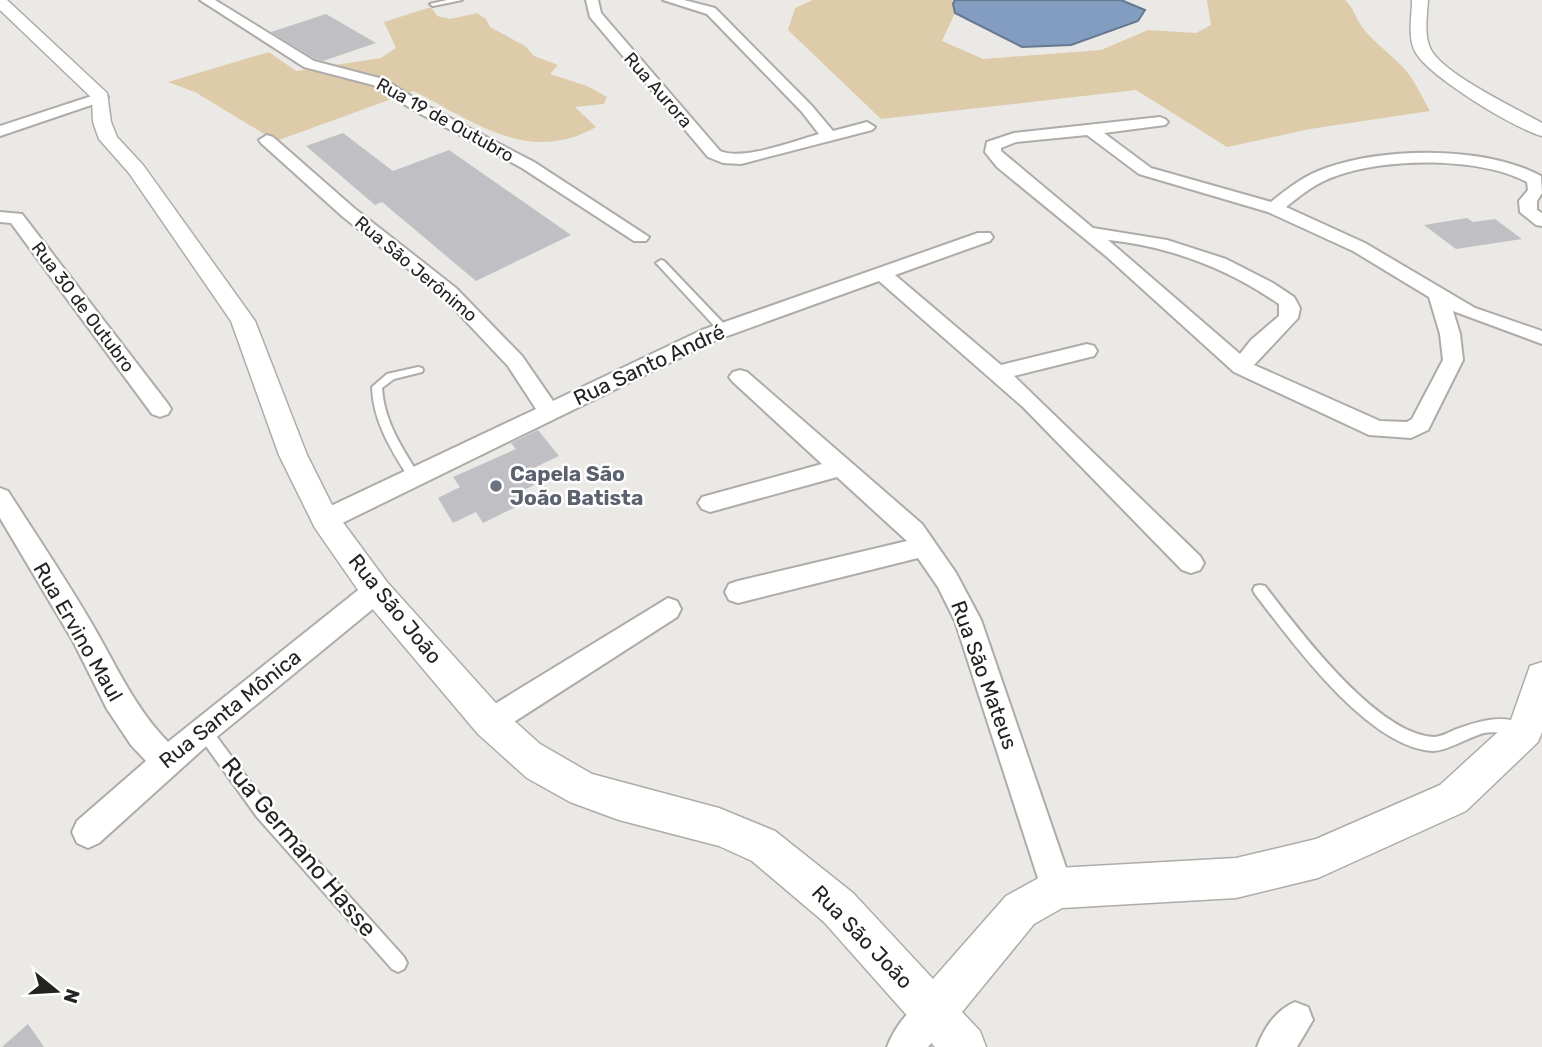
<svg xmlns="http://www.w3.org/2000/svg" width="1542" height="1047" viewBox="0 0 1542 1047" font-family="Rubik,sans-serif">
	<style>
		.green { fill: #decba9 }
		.water { fill: #829dc0; stroke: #667891; stroke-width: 2 }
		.building { fill: #c0bfc3 }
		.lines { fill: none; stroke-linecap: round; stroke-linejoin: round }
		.service-casing { stroke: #aeaba8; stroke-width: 4 }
		.minor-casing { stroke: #aeaba8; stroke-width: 4 }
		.tertiary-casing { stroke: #aeaba8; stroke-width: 3 }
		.service { fill: #fff; fill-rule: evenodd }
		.minor { fill: #fff; fill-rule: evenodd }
		.tertiary { fill: #fff; fill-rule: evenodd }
		.worship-dot { fill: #6b7280; stroke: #fff; stroke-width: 2.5 }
		.labels { text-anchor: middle; stroke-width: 5; stroke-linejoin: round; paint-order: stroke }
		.far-street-label { font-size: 18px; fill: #242322; stroke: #fff }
		.street-label { font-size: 21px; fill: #242322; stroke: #fff }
		.worship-label { font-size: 21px; font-weight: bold; fill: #5b616d; stroke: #fff; text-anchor: start }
		.near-street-label { font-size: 24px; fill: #242322; stroke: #fff }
	</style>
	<rect width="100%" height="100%" fill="#ebe9e5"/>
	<g class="green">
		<path d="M813,0H955L953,4L955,13L942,41L983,59L1101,50L1148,30L1196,33L1211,25L1207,0H1345C1354,8 1355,17 1362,27C1376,45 1394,56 1408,73C1417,85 1423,99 1430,111L1310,129L1227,147L1136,90L881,119L788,30L795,8Z"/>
		<path d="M431,7L437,16L450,19L477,13L486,19L490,27L525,46L534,56L558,65L550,74L587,86L607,97L604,104L575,107L596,127C529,165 474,122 414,91L276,141L195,92L168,82L269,52L296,71L381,58L396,48L384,22Z"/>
	</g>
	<path class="water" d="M955,0H1121L1145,10L1138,21L1071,45L1022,47L955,13L953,4Z"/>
	<g class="building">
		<path d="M326,14L376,43L323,61L315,59L271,32Z"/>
		<path d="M343,133L393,171L449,150L571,235L476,281L382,202L375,205L306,146Z"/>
		<path d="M1467,218L1473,222L1495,219L1522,239L1456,249L1424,225Z"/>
		<path d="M538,430L559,456L525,472L534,485L516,494L522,504L483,523L476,512L453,523L438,498L460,487L453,477L516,449L511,443Z"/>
		<path d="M28,1024L44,1047H2Z"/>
	</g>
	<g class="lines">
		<g class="service-casing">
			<g id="service">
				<path d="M447,0H462L433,6L430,4Z"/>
				<path d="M661,260L664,261L727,327V331H719L658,265L656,263Z"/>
				<path d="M418,367L422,368L423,370L422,372L394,379L382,388C384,422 403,449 420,477L414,481L410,480C392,451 373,422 372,387L387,374Z"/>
				<path d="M1260,585L1265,586C1298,629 1377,735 1434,737C1440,737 1448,733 1454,730C1480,721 1499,714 1526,724L1528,729L1526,734C1517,737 1499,730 1484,733C1469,737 1447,751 1433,751C1368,748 1292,642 1255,594L1253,590L1255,586Z"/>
				<path d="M203,723L208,725L269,807L404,957L407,963L404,969L398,972L392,969L257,817L198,735L196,730L198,725Z"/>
			</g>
		</g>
		<g class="minor-casing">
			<g id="minor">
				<path d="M200,0H215L314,61L383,79L427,106L534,162L649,237L646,241H634L522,168L417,112L373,85L304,67Z"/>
				<path d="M586,0H598L601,13L720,151C743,161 794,141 819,134L802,112L707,14L663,0H684L715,8L812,106L833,131L867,122L875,127L872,130L741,164L723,163L708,157L590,17Z"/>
				<path d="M101,93L108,97L106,100L0,136V126Z"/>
				<path d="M1160,117L1165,119L1168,122L1165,125L1104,133L1151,168L1271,202C1288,188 1305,175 1326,168C1386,147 1485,146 1541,176L1542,193L1537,201V210L1542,213V226L1536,225L1520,212L1519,201L1528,190L1527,182C1481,157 1386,157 1336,176C1317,182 1301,195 1286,207L1365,243L1475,308L1542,331V344L1453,311L1460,334L1463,360L1428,430L1411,438L1369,435L1234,372L1107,257L997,167L985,152L987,142L1014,133ZM1087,135L1139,174L1268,212L1353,251L1429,297L1440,334L1443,360L1412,419L1407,422L1380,421L1254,365L1298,318L1300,308L1294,297L1273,283L1226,259L1167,240L1093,228L1001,151V148L1016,142ZM1108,240C1169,246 1229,269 1279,304V316L1251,340L1240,354Z"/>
				<path d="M267,135L273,137L354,208L456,288L522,356L553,401L702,330L978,233H990L993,237L990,241L895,275L1001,365L1087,344L1094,346L1097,351L1094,356L1014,376L1200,556L1204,563L1200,570L1191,573L1182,570L1023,407L879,281L716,340L334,527L325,529L316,527L313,520L316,513L536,409L508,366L442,296L342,216L261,143L259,140Z"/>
				<path d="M0,212L22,214L168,404L171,409L168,414L160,417L152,414L11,223L0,222Z"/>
				<path d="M740,370L747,372L922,524L956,573L981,620L1073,888L1069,900L1057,904L1045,900L955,621L938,587L918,558L738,603L729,600L725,592L729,584L738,581L907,541L837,477L710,512L702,509L698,503L702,497L822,464L733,382L729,377L733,372Z"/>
				<path d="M0,488L8,491C36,535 66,579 92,624C116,665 134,707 168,742L367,583L376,580L385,583L389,591L385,599L213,740L99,843L88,848L77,843L72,832L77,821L146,761L131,745L107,709L73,641L0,518Z"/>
				<path d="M668,598L677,601L681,609L677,617L500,731L490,735L480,731L475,722L480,713Z"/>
				<path d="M933,995L946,1000L951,1013L946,1026L928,1047H887C895,1026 912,1004 933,995Z"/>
				<path d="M1295,1002L1308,1007L1313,1020L1297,1047H1257C1264,1028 1276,1010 1295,1002Z"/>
			</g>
		</g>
		<g class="tertiary-casing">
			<g id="tertiary">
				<path d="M0,0H7L107,93L111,122L117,137L143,165L255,321L307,455L336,513L387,582L502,710L540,744L592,774L719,808L775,831L853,893L933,979L1006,896L1057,868L1236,858L1316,839L1440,785L1511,720L1530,666L1542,662V732L1538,742L1466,811L1318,878L1236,898L1062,908L1034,924L962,1012L980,1031L986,1047H935L824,922L752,861L719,846L619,820L570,802L527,778L478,734L365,600L315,528L279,455L231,321L129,173L99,139L93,122L92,98L0,10Z"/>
				<path d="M1412,0H1428C1427,16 1424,34 1430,48C1441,73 1517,109 1542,123V136C1515,129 1430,77 1416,53C1407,38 1412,17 1412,0Z"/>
			</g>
		</g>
		<use href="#service" class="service"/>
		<use href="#minor" class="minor"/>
		<use href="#tertiary" class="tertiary"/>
	</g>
	<circle class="worship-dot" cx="496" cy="486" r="7"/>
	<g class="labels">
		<g class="far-street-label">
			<text transform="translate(658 90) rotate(49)" y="6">Rua Aurora</text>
			<text transform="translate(445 120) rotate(29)" y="6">Rua 19 de Outubro</text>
			<text transform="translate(416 269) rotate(40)" y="6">Rua São Jerônimo</text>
			<text transform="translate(83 307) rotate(53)" y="6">Rua 30 de Outubro</text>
		</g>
		<g class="street-label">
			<text transform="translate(649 365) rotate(-25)" y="7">Rua Santo André</text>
			<text transform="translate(395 609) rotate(51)" y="7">Rua São João</text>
			<text transform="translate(78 632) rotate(60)" y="7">Rua Ervino Maul</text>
			<text transform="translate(984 675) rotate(70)" y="7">Rua São Mateus</text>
			<text transform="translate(230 709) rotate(-39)" y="7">Rua Santa Mônica</text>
			<text transform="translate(862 937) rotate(46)" y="7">Rua São João</text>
		</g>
		<g class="worship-label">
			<text x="510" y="481">Capela São<tspan x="510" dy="24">João Batista</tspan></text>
		</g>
		<g class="near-street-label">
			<text transform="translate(299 847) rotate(50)" y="8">Rua Germano Hasse</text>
		</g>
	</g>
	<g transform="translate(56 991) rotate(108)" stroke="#ffffff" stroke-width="5" paint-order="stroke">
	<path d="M0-5L12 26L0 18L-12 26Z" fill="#242322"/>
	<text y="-10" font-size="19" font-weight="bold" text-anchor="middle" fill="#242322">N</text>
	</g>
</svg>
